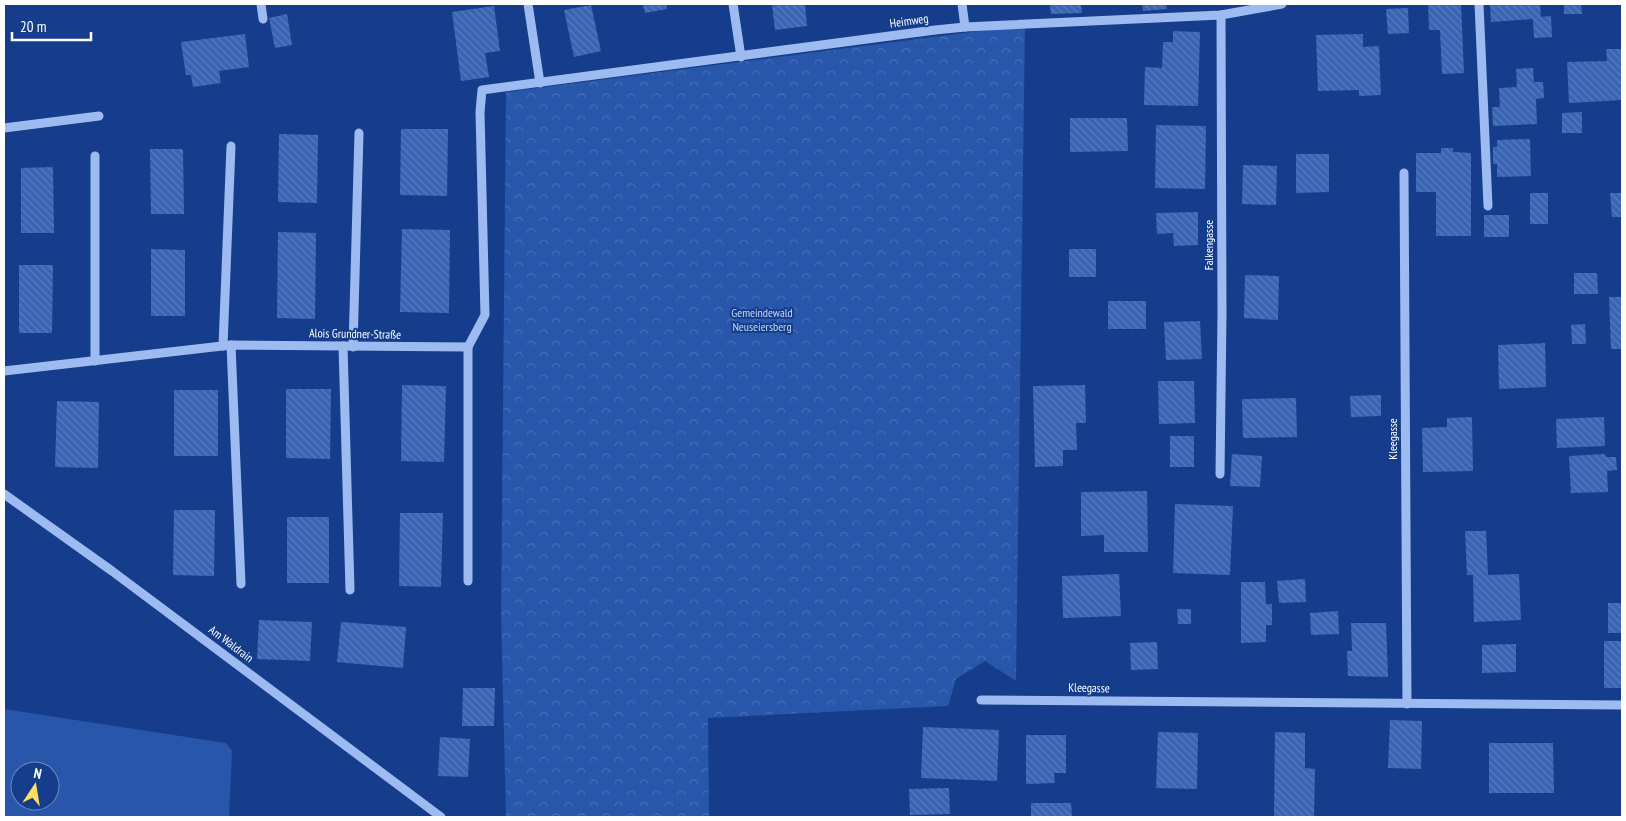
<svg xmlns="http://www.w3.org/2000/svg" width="1626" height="821" viewBox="0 0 1626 821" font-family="'PT Sans Narrow',sans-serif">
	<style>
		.green { fill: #2756aa; fill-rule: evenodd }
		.forest { fill: url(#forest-crowns) }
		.building { fill: url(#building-back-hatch) }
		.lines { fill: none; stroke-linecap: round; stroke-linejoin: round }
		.minor { stroke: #9dbbf0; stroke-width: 9 }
		.labels { text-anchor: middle; stroke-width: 4; stroke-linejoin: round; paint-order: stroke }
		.street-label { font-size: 12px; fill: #fff; stroke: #153d8b }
		.park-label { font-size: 12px; fill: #c4d8fb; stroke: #153d8b }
	</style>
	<defs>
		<pattern id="forest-crowns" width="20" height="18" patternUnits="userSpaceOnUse" patternTransform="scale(1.25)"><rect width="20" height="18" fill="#2756aa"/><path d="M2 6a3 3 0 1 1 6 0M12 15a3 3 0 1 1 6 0" fill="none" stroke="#476fb7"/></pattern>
		<pattern id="building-back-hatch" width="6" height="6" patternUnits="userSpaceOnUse" patternTransform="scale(1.25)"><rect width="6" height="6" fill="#3964b2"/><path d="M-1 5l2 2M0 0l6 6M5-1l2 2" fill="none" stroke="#577bbe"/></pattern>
	</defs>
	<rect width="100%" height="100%" fill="#153d8b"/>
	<path class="green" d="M4,709L226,743L232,751L229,817H4ZM20,771H50V801H20Z"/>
	<path class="forest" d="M1025,25L1016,681L985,661L956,679L948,706L708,718L709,817H506L501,614L506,92Z"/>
	<g class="building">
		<path d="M643,4H666L667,9L645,13Z"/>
		<path d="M772,4H805L807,26L775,30Z"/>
		<path d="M1050,4H1081L1082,13L1051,14Z"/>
		<path d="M1142,4H1166L1167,9L1143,11Z"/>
		<path d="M1428,4H1461L1464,73L1442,74L1440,30H1429Z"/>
		<path d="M1490,4H1540L1541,17L1551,16L1552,37L1534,38L1533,19L1491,22Z"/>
		<path d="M1564,4H1581L1582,14H1564Z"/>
		<path d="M591,5L601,51L574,57L564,10Z"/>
		<path d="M494,6L500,51L485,53L489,77L461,81L452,12Z"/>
		<path d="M1408,8L1409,33L1388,34L1386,9Z"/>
		<path d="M287,14L292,45L275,48L269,18Z"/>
		<path d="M1173,31L1200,32L1198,106L1144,105L1145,67L1162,68L1163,42H1173Z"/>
		<path d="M245,34L249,67L219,71L221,83L193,87L191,75H186L181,42Z"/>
		<path d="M1363,34V47L1379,46L1381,95L1359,96V90L1318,91L1316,35Z"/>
		<path d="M1606,49H1622V100L1569,103L1567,62L1607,61Z"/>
		<path d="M1533,68L1534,82H1543L1544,98L1536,99L1537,124L1493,126L1492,107H1500L1499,88L1517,87L1516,69Z"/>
		<path d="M1582,112V133H1562V113Z"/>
		<path d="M1070,118H1127L1128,151L1070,152Z"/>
		<path d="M1156,125L1206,126L1205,189L1155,188Z"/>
		<path d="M401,129H448L447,196L400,195Z"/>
		<path d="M279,134L318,135L317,203L278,202Z"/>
		<path d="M1530,139L1531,176L1497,177V164H1493V147H1497V140Z"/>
		<path d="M1441,148H1453V152L1471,153V236H1436V192H1416V153H1441Z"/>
		<path d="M150,149H183L184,214H151Z"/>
		<path d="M1296,154H1329V192L1296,193Z"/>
		<path d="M1243,165L1277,166L1276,205L1242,204Z"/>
		<path d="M53,167L54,233H21V168Z"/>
		<rect x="1530" y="193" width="18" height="31"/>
		<path d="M1610,193H1622V217H1612Z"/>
		<path d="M1198,212V245L1174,246L1173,233L1157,234L1156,213Z"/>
		<rect x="1484" y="215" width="25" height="22"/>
		<path d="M402,229L450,230L449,313L400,312Z"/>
		<path d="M278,232L316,233L315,319L277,318Z"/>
		<path d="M151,249L185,250V316H151Z"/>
		<rect x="1069" y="249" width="27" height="28"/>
		<path d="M19,265H53L52,333H19Z"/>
		<path d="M1574,273H1597L1598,294H1574Z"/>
		<path d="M1245,275L1279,276L1278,320L1244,318Z"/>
		<path d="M1609,297H1622V349H1611Z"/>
		<rect x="1108" y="301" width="38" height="28"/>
		<path d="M1200,321L1202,359L1166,360L1164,322Z"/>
		<path d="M1585,324L1586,344H1572L1571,325Z"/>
		<path d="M1545,343L1546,387L1499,389L1498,345Z"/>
		<path d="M1158,381H1194L1195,423L1159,424Z"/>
		<path d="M402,385L446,386L444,462L401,461Z"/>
		<path d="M1085,385L1086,423H1076L1077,450H1063V466L1035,467L1033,386Z"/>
		<path d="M286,389H331L330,459L286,458Z"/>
		<rect x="174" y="390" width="44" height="66"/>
		<path d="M1381,395V416L1351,417L1350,396Z"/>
		<path d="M1296,398L1297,437L1243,438L1242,399Z"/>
		<path d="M57,401L99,402L98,468L55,467Z"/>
		<path d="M1472,417L1473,471L1423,472L1422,428L1447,427V418Z"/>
		<path d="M1604,417L1605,446L1557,448L1556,419Z"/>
		<rect x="1170" y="436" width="24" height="31"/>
		<path d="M1232,454L1262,456L1260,487L1230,486Z"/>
		<path d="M1605,454L1606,457H1616L1617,470L1607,471L1608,492L1571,493L1569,456Z"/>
		<path d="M1147,491L1148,552H1104V535L1081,536V492Z"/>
		<path d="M1175,504L1233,506L1230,575L1173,573Z"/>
		<path d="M174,510H215L214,576L173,575Z"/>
		<path d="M400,513H443L441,587L399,586Z"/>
		<rect x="287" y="517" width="42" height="66"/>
		<path d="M1465,531H1486L1488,575L1519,574L1521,620L1474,622L1473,575H1467Z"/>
		<path d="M1119,574L1121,616L1063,618L1062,576Z"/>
		<path d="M1305,579L1306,602L1279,603L1277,581Z"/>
		<path d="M1241,582H1265L1266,604H1272V625H1266V642L1241,643Z"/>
		<rect x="1608" y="603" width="14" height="30"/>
		<path d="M1177,609H1191V624H1178Z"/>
		<path d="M1338,611L1339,634L1311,635L1310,613Z"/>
		<path d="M259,620L312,622L310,661L257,659Z"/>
		<path d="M341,622L406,627L403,668L337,662Z"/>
		<path d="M1351,623H1386L1388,677L1348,676L1347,651H1352Z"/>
		<rect x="1604" y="641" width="18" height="47"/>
		<path d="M1157,642L1158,669L1131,670L1130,643Z"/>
		<path d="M1516,644V672L1482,673V645Z"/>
		<path d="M463,688H495L494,726H462Z"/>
		<path d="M1390,720L1422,721L1421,769L1388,768Z"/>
		<path d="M923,727L999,730L997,781L921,778Z"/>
		<path d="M1158,732L1198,733L1197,789L1156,788Z"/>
		<path d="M1275,732L1305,733V768L1315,769L1314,817H1274Z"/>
		<path d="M1026,735H1066V773H1054L1055,783L1026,784Z"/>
		<path d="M440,737L470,739L468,777L438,776Z"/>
		<path d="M1489,743H1553L1554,793H1489Z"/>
		<path d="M949,788L950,814L910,815L909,789Z"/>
		<path d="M1031,803H1071L1072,817H1031Z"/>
	</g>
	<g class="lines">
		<g class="minor">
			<path d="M261,4L263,19"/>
			<path d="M528,4L540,83"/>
			<path d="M733,4L741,57"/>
			<path d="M962,4L965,27"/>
			<path d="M1479,4L1488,206"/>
			<path d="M4,128L99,116"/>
			<path d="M95,156V361"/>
			<path d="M1404,173L1407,704"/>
			<path d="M231,345L241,584"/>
			<path d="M223,346L231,146"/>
			<path d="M343,346L350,590"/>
			<path d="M353,347L359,133"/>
			<path d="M4,371L231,345L468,347L485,315L480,112L482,90L935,30L965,27L1221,15L1282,4"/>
			<path d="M1220,474L1222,314L1221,15"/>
			<path d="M4,494L112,571L441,817"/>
			<path d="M468,581V347"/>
			<path d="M981,700L1622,705"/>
		</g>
	</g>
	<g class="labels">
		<g class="street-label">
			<text transform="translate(909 21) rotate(-8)" y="4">Heimweg</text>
			<text transform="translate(1209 245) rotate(-90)" y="4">Falkengasse</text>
			<text transform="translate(355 334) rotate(1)" y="4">Alois Grundner-Straße</text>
			<text transform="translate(1393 439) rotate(-90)" y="4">Kleegasse</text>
			<text transform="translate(231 644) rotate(37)" y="4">Am Waldrain</text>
			<text transform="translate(1089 688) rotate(1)" y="4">Kleegasse</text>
		</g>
		<g class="park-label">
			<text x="762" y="317">Gemeindewald<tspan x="762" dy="14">Neuseiersberg</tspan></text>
		</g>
	</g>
	<rect width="1626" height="821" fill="none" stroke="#ffffff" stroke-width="10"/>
	<g transform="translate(35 786) rotate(12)"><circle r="24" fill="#153d8b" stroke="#738bb9"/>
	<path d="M0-4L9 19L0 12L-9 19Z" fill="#ffdf5c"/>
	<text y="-8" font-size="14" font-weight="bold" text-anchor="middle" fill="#ffffff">N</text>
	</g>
	<path d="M12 32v8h79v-8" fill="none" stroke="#ffffff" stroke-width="2.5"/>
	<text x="20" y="32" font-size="15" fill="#ffffff" stroke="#153d8b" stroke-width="4" paint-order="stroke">20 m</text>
</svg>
